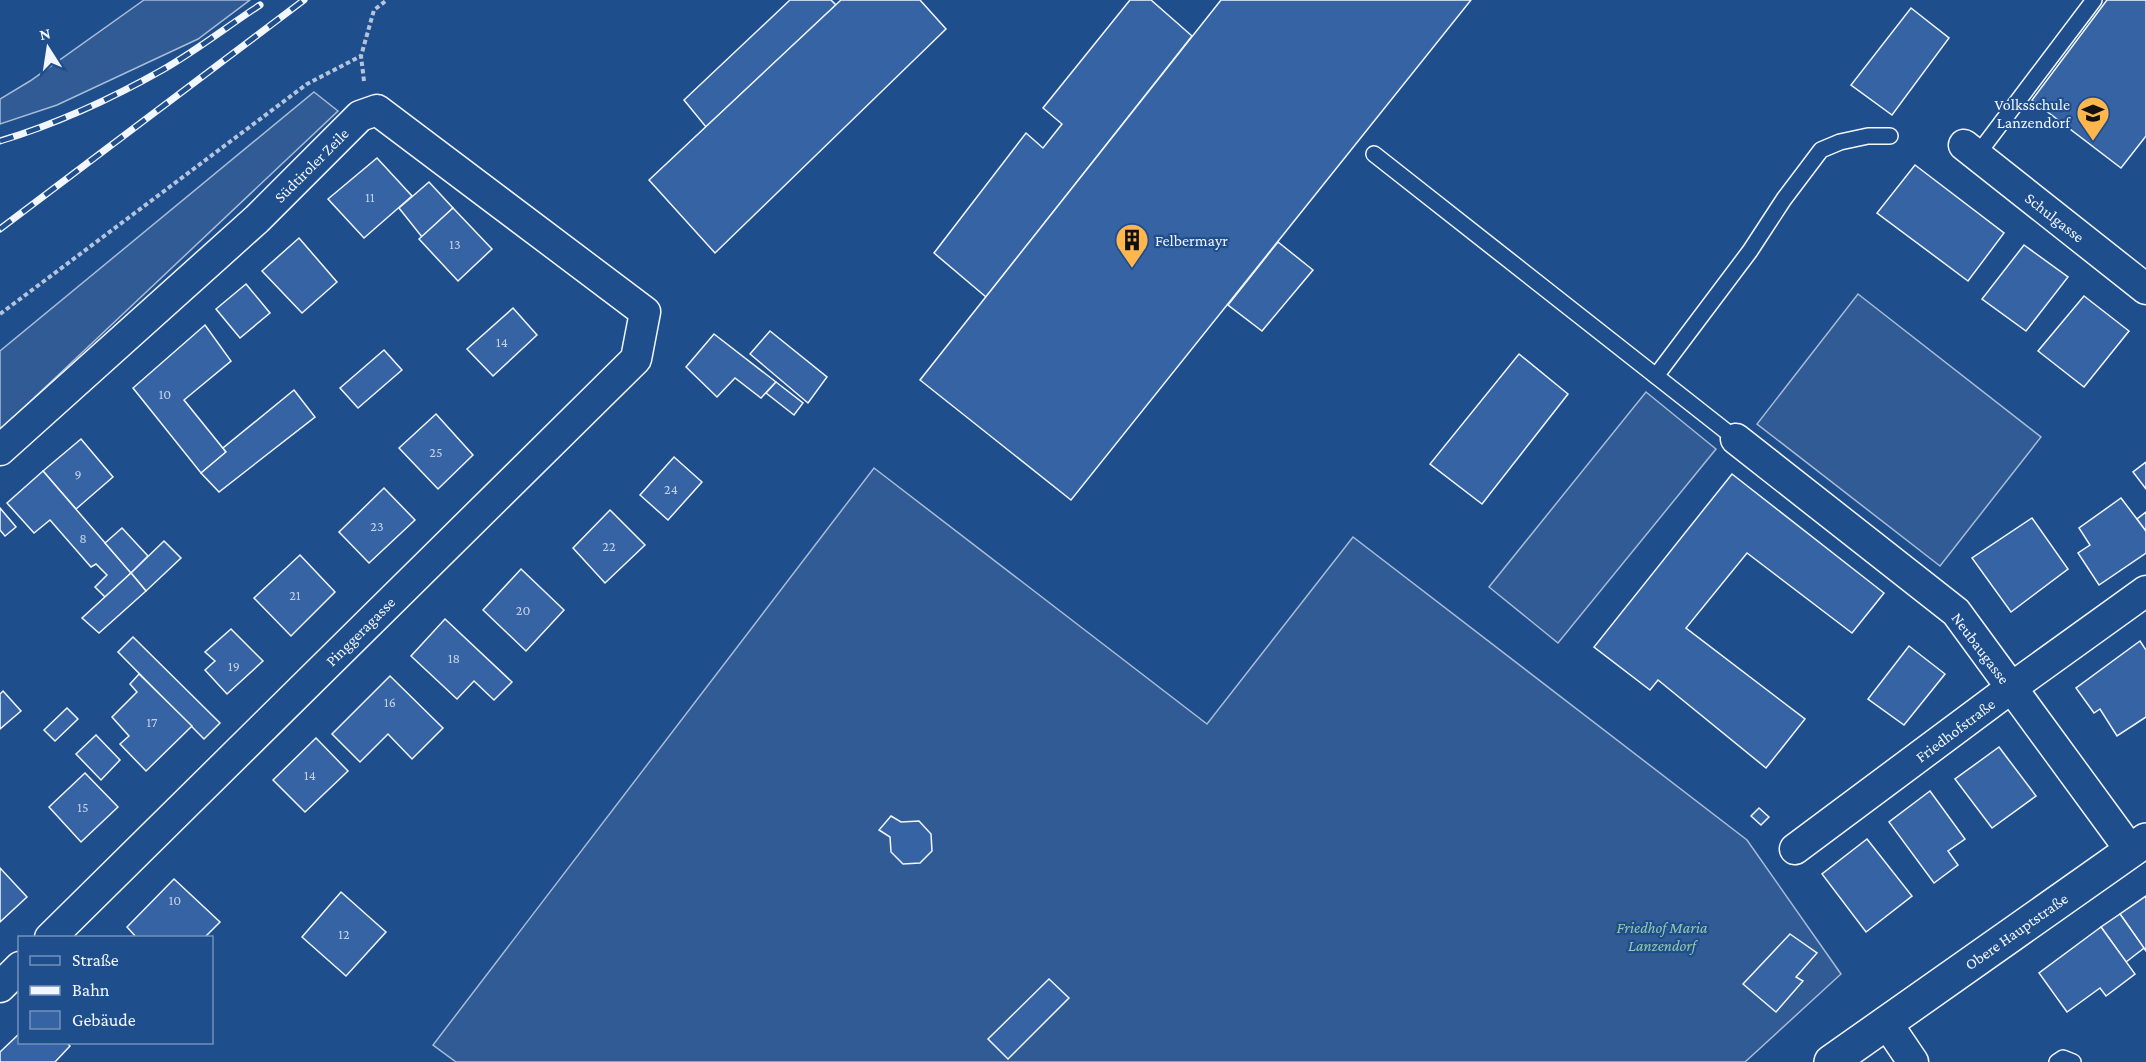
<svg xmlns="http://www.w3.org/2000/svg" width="2146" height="1062" viewBox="0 0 2146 1062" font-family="'Crimson Pro',serif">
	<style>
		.built { fill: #305b95; stroke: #a8bbd7; stroke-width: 1.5 }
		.building { fill: #3563a3; stroke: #f2f6ff; stroke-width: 1.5 }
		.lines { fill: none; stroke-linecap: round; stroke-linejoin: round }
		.lane-casing { stroke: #f2f6ff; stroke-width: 18 }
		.street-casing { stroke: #f2f6ff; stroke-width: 33 }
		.primary-casing { stroke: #f2f6ff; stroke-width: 36 }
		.path { stroke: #b3c4dc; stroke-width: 4; stroke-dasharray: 4.5 3; stroke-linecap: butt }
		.lane { stroke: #1f4e8c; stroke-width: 15 }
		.street { stroke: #1f4e8c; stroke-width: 30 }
		.primary { stroke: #1f4e8c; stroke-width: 33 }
		.rail-casing { stroke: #f2f6ff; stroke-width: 7 }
		.rail { stroke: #1f4e8c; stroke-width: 4.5; stroke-dasharray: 14; stroke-linecap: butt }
		.labels { text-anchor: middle; stroke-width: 4.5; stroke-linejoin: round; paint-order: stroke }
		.number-label { font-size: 14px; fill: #c3d1e8 }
		.poi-label { font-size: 16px; fill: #f2f6ff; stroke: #1f4e8c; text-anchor: end }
		.street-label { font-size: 16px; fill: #f2f6ff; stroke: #1f4e8c }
		.park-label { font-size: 16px; font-style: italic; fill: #97c8a6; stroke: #1f4e8c }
	</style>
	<rect width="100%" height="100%" fill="#1f4e8c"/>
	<g class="built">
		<path d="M144,0H250L198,39L57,105L0,124V99L30,81Z"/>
		<path d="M314,92L338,111L0,430V351Z"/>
		<path d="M1858,294L2041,437L1940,566L1757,424Z"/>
		<path d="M1646,392L1716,449L1558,643L1489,587Z"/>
		<path d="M874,468L1207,724L1353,537L1747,840L1841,974L1745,1062H456L433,1045Z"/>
	</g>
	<g class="building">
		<path d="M790,0H831L836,5L706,127L684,100Z"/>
		<path d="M841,0H920L946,29L715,253L649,180Z"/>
		<path d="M1130,0H1151L1192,36L986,297L934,253L1026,133L1043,148L1062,124L1043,108Z"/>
		<path d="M1221,0H1471L1071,500L920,380Z"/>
		<path d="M2107,0H2146V136L2121,168L2032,100Z"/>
		<path d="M1911,8L1949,38L1892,115L1851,85Z"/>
		<path d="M377,158L412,196L364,238L328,199Z"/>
		<path d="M1915,165L2004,233L1968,281L1877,213Z"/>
		<path d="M429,182L453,208L422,237L399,208Z"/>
		<path d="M453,208L492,249L458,281L419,239Z"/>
		<path d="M299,238L337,282L302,313L262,271Z"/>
		<path d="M1278,242L1313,270L1262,331L1228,305Z"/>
		<path d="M2024,245L2068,277L2026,331L1982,299Z"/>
		<path d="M246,284L270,313L240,338L216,309Z"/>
		<path d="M2084,296L2129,331L2084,387L2038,351Z"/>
		<path d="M513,308L537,335L493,376L467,349Z"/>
		<path d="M205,325L231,361L184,400L226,452L201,473L133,388Z"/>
		<path d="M770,331L827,377L808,403L750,354Z"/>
		<path d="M714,334L776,382L761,398L735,378L717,397L686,367Z"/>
		<path d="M384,350L402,370L358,408L340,388Z"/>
		<path d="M1519,354L1568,394L1482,504L1430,464Z"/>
		<path d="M776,382L803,403L794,415L766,393Z"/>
		<path d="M294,390L315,417L219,492L201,473L226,452L223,448Z"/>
		<path d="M436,414L473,455L438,489L399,448Z"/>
		<path d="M81,439L113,477L76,509L43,471Z"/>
		<path d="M674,457L702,482L668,520L640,495Z"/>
		<path d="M2146,462V489L2133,472Z"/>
		<path d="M43,471L131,573L105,597L95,587L107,575L96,564L91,567L50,520L34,533L7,503Z"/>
		<path d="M1732,474L1884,593L1852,633L1747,553L1686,628L1805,719L1766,768L1658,680L1650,690L1594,647Z"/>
		<path d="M384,488L415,520L369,563L339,532Z"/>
		<path d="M2121,498L2146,531V553L2099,585L2078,553L2090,545L2079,528Z"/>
		<path d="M0,508L16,527L5,536L0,530Z"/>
		<path d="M610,510L645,545L605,583L573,548Z"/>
		<path d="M2146,512V531L2137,519Z"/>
		<path d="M2032,518L2068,569L2011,612L1972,558Z"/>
		<path d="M122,528L148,556L131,573L105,543Z"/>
		<path d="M164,541L181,558L146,591L131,573Z"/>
		<path d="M300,555L335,592L291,636L254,598Z"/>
		<path d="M521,569L564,610L526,651L483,610Z"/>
		<path d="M131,573L146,591L99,633L82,618Z"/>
		<path d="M445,619L512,682L494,700L474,681L457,699L411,656Z"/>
		<path d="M231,629L263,661L227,694L205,670L215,661L205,652Z"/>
		<path d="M133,637L220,723L204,739L118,652Z"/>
		<path d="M2140,641L2146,650V717L2117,736L2100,709L2094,713L2076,688Z"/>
		<path d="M1909,646L1945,674L1904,725L1868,699Z"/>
		<path d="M139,674L192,726L146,771L120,744L129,736L112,717L137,692L130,684Z"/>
		<path d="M390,676L443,728L412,759L388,734L360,762L332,734Z"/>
		<path d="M3,691L21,711L0,729V694Z"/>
		<path d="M67,708L78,719L55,741L44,730Z"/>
		<path d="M96,735L120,760L101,780L76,754Z"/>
		<path d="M316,738L348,771L305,812L273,780Z"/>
		<path d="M1999,747L2036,796L1992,828L1955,779Z"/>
		<path d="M85,773L118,807L81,842L49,807Z"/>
		<path d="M1930,791L1965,839L1948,851L1958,865L1934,883L1889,822Z"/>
		<path d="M1759,808L1769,817L1761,825L1751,816Z"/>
		<path d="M891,816L901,822L919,821L931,834L932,851L920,863L903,864L891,852L890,837L879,830Z"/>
		<path d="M1867,839L1912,896L1866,932L1822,874Z"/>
		<path d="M0,868L27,897L0,922Z"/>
		<path d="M174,879L220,922L204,938H137L127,927Z"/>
		<path d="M341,892L386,932L346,976L302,937Z"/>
		<path d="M2146,896V951L2120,914Z"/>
		<path d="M2120,914L2144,948L2126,962L2101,927Z"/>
		<path d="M2101,927L2135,974L2106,996L2100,988L2067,1012L2039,973Z"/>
		<path d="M1790,934L1817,953L1796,977L1803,981L1776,1012L1743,984Z"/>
		<path d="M1049,979L1069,998L1008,1059L988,1039Z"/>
		<path d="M20,1033V1042H66L70,1046L55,1062H0V1052Z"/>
	</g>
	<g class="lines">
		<g class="lane-casing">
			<g id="lane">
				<path d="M1374,154L1736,439"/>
				<path d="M1977,155L2094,0"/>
				<path d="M1656,376L1750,251L1784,199L1821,150L1840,142L1868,136H1890"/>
				<path d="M2057,1062L2063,1058L2073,1062"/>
			</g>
		</g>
		<g class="street-casing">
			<g id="street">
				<path d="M1964,145L2146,289"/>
				<path d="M1736,439L1956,612L2131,851"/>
				<path d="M0,450L257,219L360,116L377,110L645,312L636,359L50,938"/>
				<path d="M1795,849L2011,688L2146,591"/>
				<path d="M0,987L20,967"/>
				<path d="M1886,1022L1913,1062"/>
			</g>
		</g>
		<g class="primary-casing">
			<path id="primary" d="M1831,1062L2146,840"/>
		</g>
		<g class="path">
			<path d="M364,81L361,56L374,10L387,0"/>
			<path d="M0,314L307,84L361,56"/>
		</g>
		<use href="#lane" class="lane"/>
		<use href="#street" class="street"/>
		<use href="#primary" class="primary"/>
		<g class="rail-casing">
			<g id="rail">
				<path d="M0,141C56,124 113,98 164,69C197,50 228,26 260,5"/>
				<path d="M0,229L304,0"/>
			</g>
		</g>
		<use href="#rail" class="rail"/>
	</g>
	<defs>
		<g id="school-pin" transform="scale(1.725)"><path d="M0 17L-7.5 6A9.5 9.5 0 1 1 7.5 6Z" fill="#ffb74d" stroke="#1f4e8c"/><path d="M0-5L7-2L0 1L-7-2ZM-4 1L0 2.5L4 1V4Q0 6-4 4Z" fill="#111"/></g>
		<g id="building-pin" transform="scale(1.725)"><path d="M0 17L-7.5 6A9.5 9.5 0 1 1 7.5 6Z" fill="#ffb74d" stroke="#1f4e8c"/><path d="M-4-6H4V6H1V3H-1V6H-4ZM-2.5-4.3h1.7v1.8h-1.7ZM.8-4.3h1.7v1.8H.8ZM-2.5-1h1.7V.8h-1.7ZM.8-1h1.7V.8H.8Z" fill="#111"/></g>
	</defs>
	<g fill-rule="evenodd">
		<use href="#school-pin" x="2093" y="113"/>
		<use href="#building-pin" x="1132" y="240"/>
	</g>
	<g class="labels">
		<g class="number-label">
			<text x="370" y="202">11</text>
			<text x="455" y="249">13</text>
			<text x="502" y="347">14</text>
			<text x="165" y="399">10</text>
			<text x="436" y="457">25</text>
			<text x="78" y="479">9</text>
			<text x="671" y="494">24</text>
			<text x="377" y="531">23</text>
			<text x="83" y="543">8</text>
			<text x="609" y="551">22</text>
			<text x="295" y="600">21</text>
			<text x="523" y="615">20</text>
			<text x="454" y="663">18</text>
			<text x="234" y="671">19</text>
			<text x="390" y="707">16</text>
			<text x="152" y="727">17</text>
			<text x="310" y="780">14</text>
			<text x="83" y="812">15</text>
			<text x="175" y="905">10</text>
			<text x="344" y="939">12</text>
		</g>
		<g class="poi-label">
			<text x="2070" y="110">Volksschule<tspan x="2070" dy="18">Lanzendorf</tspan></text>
			<text x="1155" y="246" text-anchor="start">Felbermayr</text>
		</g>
		<g class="street-label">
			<text transform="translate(311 165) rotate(-45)" y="6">Südtiroler Zeile</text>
			<text transform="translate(2055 217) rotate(38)" y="6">Schulgasse</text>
			<text transform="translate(360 631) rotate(-45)" y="6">Pinggeragasse</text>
			<text transform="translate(1981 648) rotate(53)" y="6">Neubaugasse</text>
			<text transform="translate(1955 730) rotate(-37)" y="6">Friedhofstraße</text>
			<text transform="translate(2016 931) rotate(-35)" y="6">Obere Hauptstraße</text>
		</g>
		<g class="park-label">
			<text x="1662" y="933">Friedhof Maria<tspan x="1662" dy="18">Lanzendorf</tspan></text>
		</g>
	</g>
	<rect x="18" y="936" width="195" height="108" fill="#1f4e8c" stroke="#7391ba" stroke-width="1.5"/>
	<rect x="30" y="956" width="30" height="9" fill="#1f4e8c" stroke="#7391ba" stroke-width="1.5"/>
	<text x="72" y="966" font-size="18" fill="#f2f6ff">Straße</text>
	<rect x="30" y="986" width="30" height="9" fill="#f2f6ff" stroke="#7391ba" stroke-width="1.5"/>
	<text x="72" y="996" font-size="18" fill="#f2f6ff">Bahn</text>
	<rect x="30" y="1011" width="30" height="18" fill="#3563a3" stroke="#7391ba" stroke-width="1.5"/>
	<text x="72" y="1026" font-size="18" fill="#f2f6ff">Gebäude</text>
	<g transform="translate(48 48) rotate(348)" stroke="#1f4e8c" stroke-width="4.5" paint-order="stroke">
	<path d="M0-4.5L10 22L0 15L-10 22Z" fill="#f2f6ff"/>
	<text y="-9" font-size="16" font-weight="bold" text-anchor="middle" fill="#f2f6ff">N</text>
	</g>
</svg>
